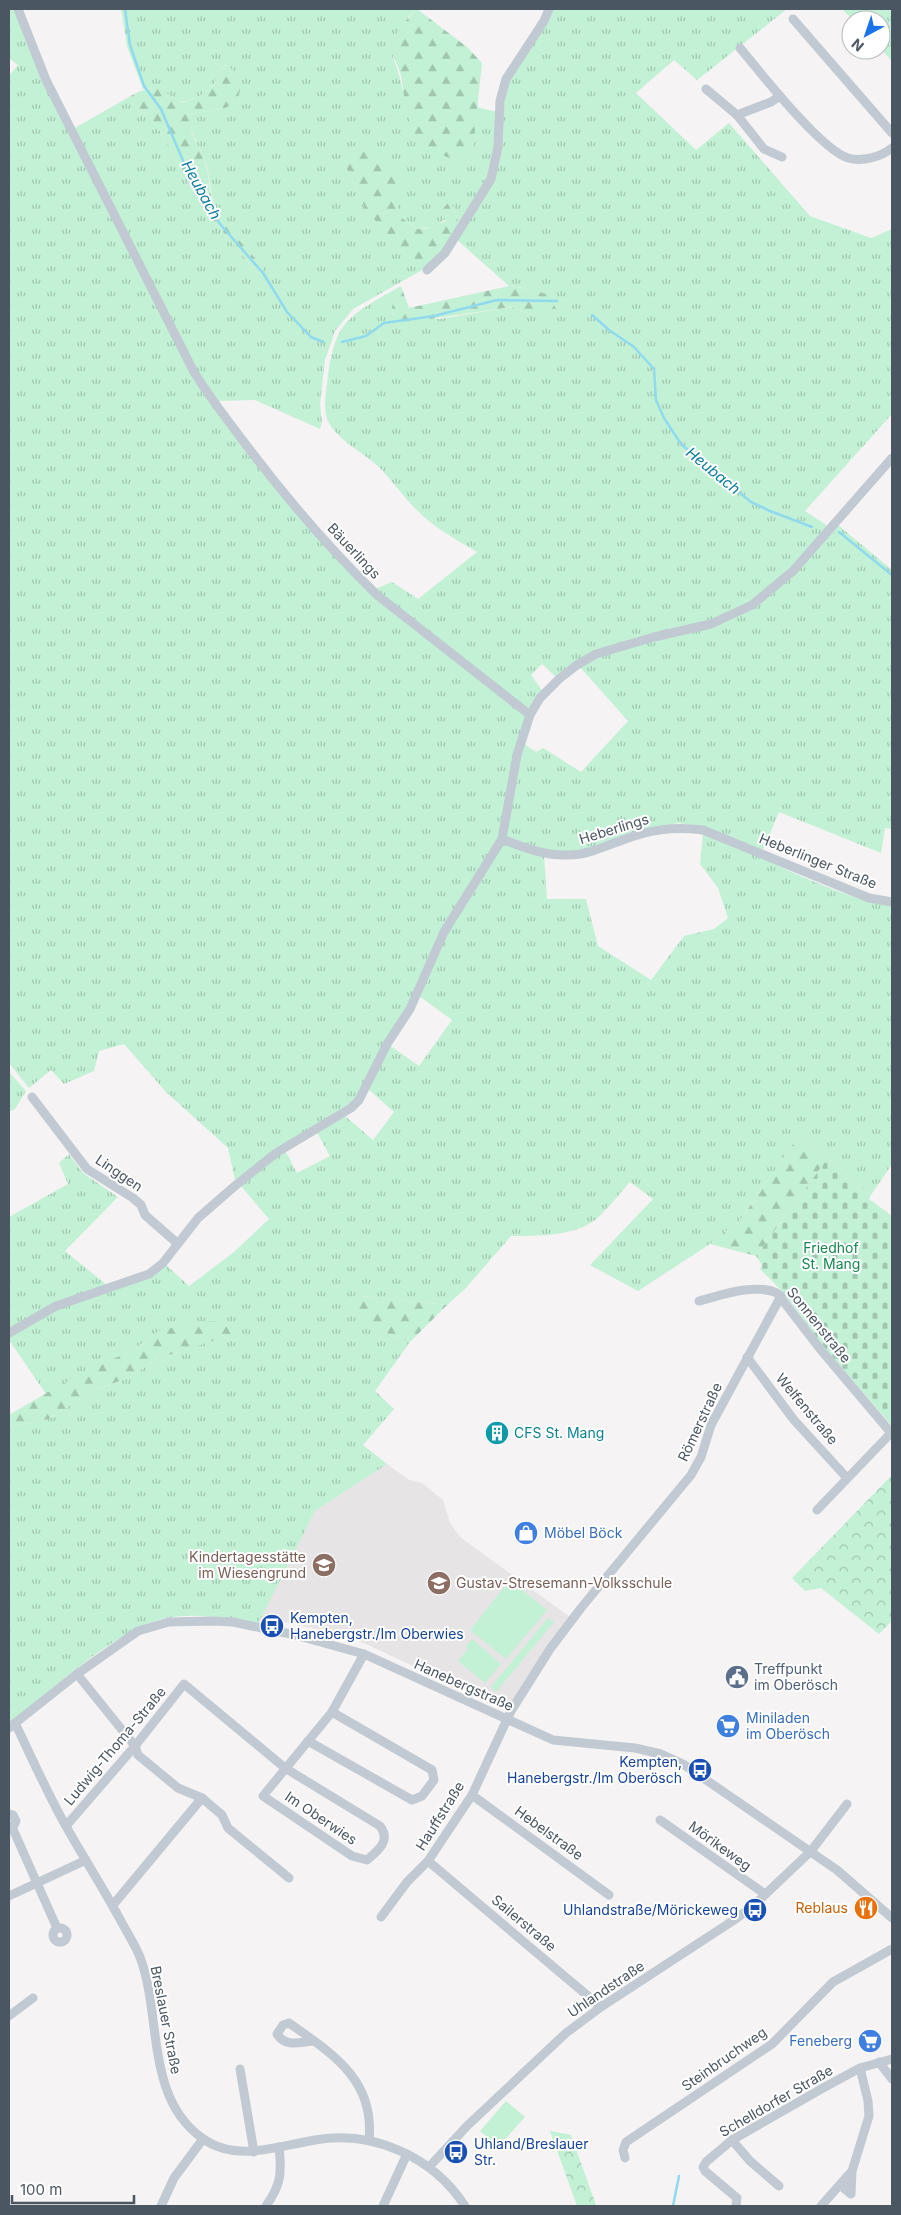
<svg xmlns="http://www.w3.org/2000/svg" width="901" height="2215" viewBox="0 0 901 2215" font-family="Inter,sans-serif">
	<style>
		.education { fill: #e6e4e5 }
		.grass { fill: url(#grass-tufts) }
		.forest { fill: url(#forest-firs) }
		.cemetery { fill: url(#cemetery-stones) }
		.park { fill: url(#park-crowns) }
		.pitch { fill: #c3f1d5 }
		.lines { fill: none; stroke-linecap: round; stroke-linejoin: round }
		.stream { stroke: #90daee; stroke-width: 2.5 }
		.minor { stroke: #c1cad2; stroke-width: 9 }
		.labels { text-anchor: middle; stroke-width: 4; stroke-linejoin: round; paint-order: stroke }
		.street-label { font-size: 14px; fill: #4a5661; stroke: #fff }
		.park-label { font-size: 14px; fill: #17864f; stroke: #fff }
		.culture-label { font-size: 14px; fill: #0d838f; stroke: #fff; text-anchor: start }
		.shop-label { font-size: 14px; fill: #366cbe; stroke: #fff; text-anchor: start }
		.education-label { font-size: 14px; fill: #785e54; stroke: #fff; text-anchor: end }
		.transit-label { font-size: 14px; fill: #164399; stroke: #fff; text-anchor: start }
		.service-label { font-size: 14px; fill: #4e5e75; stroke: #fff; text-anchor: start }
		.food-label { font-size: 14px; fill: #c56008; stroke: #fff; text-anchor: end }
		.water-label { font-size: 15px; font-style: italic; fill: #0c7c9b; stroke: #fff }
	</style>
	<defs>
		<pattern id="grass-tufts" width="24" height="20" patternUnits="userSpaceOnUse" patternTransform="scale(1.25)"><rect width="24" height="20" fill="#c3f1d5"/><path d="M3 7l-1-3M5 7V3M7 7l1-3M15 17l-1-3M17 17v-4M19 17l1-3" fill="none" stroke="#a0c6b0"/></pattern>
		<pattern id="forest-firs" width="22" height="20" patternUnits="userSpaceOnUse" patternTransform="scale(1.25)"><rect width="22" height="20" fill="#c3f1d5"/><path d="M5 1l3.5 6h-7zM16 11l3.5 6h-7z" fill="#a0c6b0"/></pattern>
		<pattern id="cemetery-stones" width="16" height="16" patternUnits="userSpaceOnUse" patternTransform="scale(1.25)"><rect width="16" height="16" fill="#c3f1d5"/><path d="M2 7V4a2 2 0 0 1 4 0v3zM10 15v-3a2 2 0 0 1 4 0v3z" fill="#a0c6b0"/></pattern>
		<pattern id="park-crowns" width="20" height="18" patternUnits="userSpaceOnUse" patternTransform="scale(1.25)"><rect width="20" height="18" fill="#c3f1d5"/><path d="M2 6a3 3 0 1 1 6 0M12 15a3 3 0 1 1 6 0" fill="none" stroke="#a0c6b0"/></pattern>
	</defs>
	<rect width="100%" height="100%" fill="#f5f3f3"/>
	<path class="education" d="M387,1464L409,1480L422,1483L443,1500L450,1523L460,1537L570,1617L548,1647L509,1708L466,1691L364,1643L321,1630L260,1617L315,1511Z"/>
	<g class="grass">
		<path d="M9,9H17L191,374L339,560L527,715L500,837L356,1098L350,1105L235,1180L228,1148L166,1092L124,1044L99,1051L94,1071L64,1084L51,1070L29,1088L9,1063V76L18,65L9,58Z"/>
		<path d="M121,9H417L408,17L393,57C404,84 405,113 419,140L473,149L476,107L497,112L496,147L489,178L459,227L454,207C445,223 436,228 417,229L402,218L394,198L385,158L360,150L349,175L358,191L365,209L431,265L353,309L335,331L325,360L320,405L322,422L320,429L255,400L217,401L197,371L73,129L129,97L132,103L151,118L164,137L202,207L258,274L220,217L213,201L207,166L188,123L189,114L225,108L239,75L226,65L219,69C218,74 217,80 214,84C209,92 189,104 179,101C164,96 164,86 143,89L127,46Z"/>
		<path d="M550,9H787L697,80L674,60L636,93L696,150L729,123L810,216L871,238L892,229V414L805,511L828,526L791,568L750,603L710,621L623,643L557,678L542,664L531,675L543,692L529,711L375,589L392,582L418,599L477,552C461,542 443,533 429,521C412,508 395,484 380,468C363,452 341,443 329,423C323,413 325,396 327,385C334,320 347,317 401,286L392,307L393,318L439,319L512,307L534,316L530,289L509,286L456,239L492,183L504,91Z"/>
		<path d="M842,9H892V61L881,49V20H853Z"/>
		<path d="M838,525L892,570V829L885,828L881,853L779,812L763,850L704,827L678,823L652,829L589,851L554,853L505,837L523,743L536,752L543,748L581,772L628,721L579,666L597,656L753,608Z"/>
		<path d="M703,833C765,856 826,895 892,906V1164L871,1195L800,1134L741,1219L710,1244L638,1291L590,1265L653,1199L630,1182C619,1194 608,1209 595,1220C575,1236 536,1236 511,1236L465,1289L447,1305L360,1296L373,1328L410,1342L375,1391L394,1409L363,1445L387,1464L315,1511L258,1624C229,1619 197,1612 167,1618C118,1627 49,1692 9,1724V1427L49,1419L94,1390L128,1378L157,1359L237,1332L159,1331L136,1348L46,1394L9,1340V1337L56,1309L165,1264L189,1286L234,1252L269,1219L240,1185L285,1150L297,1173L330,1156L316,1131L345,1116L373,1140L394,1112L368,1089L389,1045L419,1066L452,1020L419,996L446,933L503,843L544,855L547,899H586L598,946L651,980L684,936L714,929L728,918L718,888L700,864Z"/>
		<path d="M9,1072L26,1091L15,1109L9,1112Z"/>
		<path d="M69,1154L83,1173L118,1197L65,1251L107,1285C72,1297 40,1308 9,1329V1217L68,1184L59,1163Z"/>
	</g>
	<g class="forest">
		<path d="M417,9L467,47L482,63L473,149L465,163C452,160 426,149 418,138C405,120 405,97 401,76C398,64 391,56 394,43C397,31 408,17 417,9Z"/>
		<path d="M227,65L239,75L240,90L237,102L225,108L189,114C187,132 201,148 206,165C210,177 208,191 214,203C225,230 249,248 265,271L258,274L202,207L164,137L151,118L132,103L129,97C143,89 154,84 168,94C173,97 176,101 182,102C191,102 210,92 215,83C217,79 218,73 219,69Z"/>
		<path d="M360,150C389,157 394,158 404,186L395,199L402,218L417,229H426L446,221L441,211L448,203L454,207L459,227L431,265L413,258L396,244L365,209L358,191L349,175L346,156Z"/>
		<path d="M401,286L409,308L509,286L530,289L546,294L557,310L534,316L512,307L403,323L393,318L392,307Z"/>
		<path d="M800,1134L828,1158L756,1256L710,1244L741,1219Z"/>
		<path d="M360,1296L447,1305L410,1342L373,1328L356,1315L352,1301Z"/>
		<path d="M199,1321H230L237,1333L157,1359L128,1378L94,1390L49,1419L9,1427V1415L62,1384L136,1348L159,1331Z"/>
	</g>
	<path class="cemetery" d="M828,1158L871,1195L869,1199L892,1216V1426L824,1347L780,1289L760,1269L762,1265L756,1256Z"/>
	<g class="park">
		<path d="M892,1475V1621L879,1634L821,1588L805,1591L792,1578Z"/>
		<path d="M550,2131L571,2135L596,2205L577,2206Z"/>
	</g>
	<g class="pitch">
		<path d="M510,1580L547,1610L506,1659L470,1630Z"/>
		<path d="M548,1618L554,1622L496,1692L491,1687Z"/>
		<path d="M472,1639L501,1664L485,1683L458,1661L468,1649L466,1646Z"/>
		<path d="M506,2101L525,2117L498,2147L480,2131Z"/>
	</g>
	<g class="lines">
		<g class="stream">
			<path d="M125,9L130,45L144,86L161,109L190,177L220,224L263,273L287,312L311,337L323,342"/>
			<path d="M592,315L609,330L634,347L654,369L656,400L664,418L681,444L751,502L770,511L812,527"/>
			<path d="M342,342L366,336L384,323L434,316L497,300L557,301"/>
			<path d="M839,532L892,575"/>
			<path d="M673,2206L679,2176"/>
		</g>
		<g class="minor">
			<path d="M18,9L46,80L194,372C210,398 229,422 247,446C287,499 330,549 377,595L530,715"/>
			<path d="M793,19L892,133"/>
			<path d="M740,48C760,72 821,150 848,158C862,162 881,157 892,148"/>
			<path d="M706,89L737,115L771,102L780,96"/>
			<path d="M737,115L764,149L782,157"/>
			<path d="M427,270L445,253L491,179L498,147L500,101L506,79L544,21L549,9"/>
			<path d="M502,839C522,847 545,856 568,855C587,855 603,847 620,841C649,830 672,826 703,830L869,898L892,902"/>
			<path d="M32,1097L87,1169L133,1198L141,1205L145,1215L177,1243"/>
			<path d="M699,1301C722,1295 755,1283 777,1293L821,1350L892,1434"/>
			<path d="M9,1333L56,1306L149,1274L163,1263L198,1218L236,1185L276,1153L351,1108L359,1100L387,1044L410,1009L444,932L502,839L517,755L530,715L540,698L559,679L577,665L596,654L654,637L711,624L752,605L793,571L892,458"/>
			<path d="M747,1357L794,1420L847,1478"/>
			<path d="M817,1510L891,1433"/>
			<path d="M77,1674L135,1746L138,1755L178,1788L202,1798L222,1815L228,1828L289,1878"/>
			<path d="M15,1723C32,1758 48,1795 67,1828C85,1860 105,1891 122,1923C128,1934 135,1945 140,1957C162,2016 145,2097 202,2138C236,2163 278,2146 315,2140C374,2130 433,2157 465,2206"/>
			<path d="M9,1728L77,1674L138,1631L169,1622L213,1621L233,1622L295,1635L364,1654L553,1740L635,1748L661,1754L683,1764L837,1870L892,1918"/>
			<path d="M308,1741L412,1800L422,1796L434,1780L432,1770L332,1712"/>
			<path d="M472,1795L609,1895"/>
			<path d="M9,1814L13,1815L16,1821L14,1825L9,1827"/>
			<path d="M660,1820L765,1894"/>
			<path d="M66,1826L135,1746L184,1684L285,1768L380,1826C391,1840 379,1850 367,1860L352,1856L263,1796L332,1712L364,1654"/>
			<path d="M12,1827L57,1928"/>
			<path d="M428,1861L601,2007"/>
			<path d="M9,1896L86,1860"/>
			<path d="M113,1905L202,1798"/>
			<path d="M381,1917L407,1882L428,1861L472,1795L511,1711L550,1649L581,1608L691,1475L701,1457L711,1425L781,1296"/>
			<circle cx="60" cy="1935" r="7"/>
			<path d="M9,2016L33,1998"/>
			<path d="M314,2041C300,2042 286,2048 277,2034L283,2025L289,2023C333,2054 375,2080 369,2140"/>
			<path d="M879,2062L892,2079"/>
			<path d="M240,2069L254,2152"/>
			<path d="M732,2140L750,2161L779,2186"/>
			<path d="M625,2158L623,2150L626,2142L772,2044L833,1982L892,1949"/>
			<path d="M429,2167L467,2126L566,2033L601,2007L734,1920L752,1907L811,1851L847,1804"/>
			<path d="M840,2185L851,2194L852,2171"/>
			<path d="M161,2206L174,2178L203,2139"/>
			<path d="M266,2206C281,2185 282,2173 279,2147"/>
			<path d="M383,2206L407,2154"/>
			<path d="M736,2206L737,2198L705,2171L703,2167L706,2162L732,2140L823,2088L860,2068L892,2059"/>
			<path d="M821,2206L852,2171L869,2116L868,2101L860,2068"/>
		</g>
	</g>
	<defs>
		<g id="building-disc" transform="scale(1.25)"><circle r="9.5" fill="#0f9aa8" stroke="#fff"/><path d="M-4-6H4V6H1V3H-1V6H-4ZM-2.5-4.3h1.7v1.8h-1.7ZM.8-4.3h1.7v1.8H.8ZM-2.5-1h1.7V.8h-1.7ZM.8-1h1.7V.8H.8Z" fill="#fff"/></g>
		<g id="shop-disc" transform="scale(1.25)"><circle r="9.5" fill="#3f7fe0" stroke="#fff"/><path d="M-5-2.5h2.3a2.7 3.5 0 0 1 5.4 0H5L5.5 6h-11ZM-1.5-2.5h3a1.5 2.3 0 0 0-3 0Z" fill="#fff"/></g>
		<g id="school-disc" transform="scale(1.25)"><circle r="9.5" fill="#8d6e63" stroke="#fff"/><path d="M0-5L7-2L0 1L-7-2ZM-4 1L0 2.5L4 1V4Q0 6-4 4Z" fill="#fff"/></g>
		<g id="bus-disc" transform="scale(1.25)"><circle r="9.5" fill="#1a4fb4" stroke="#fff"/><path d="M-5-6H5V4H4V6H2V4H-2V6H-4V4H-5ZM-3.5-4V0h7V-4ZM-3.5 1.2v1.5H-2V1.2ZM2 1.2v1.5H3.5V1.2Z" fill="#fff"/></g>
		<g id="civic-disc" transform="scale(1.25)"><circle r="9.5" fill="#5c6f8a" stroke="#fff"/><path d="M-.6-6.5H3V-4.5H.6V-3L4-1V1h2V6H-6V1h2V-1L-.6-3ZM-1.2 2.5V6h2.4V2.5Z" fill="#fff"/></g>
		<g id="supermarket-disc" transform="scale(1.25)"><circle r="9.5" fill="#3f7fe0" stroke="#fff"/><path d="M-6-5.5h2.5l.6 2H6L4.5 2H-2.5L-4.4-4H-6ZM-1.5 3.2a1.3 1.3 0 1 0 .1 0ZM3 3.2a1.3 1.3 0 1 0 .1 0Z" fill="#fff"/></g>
		<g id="restaurant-disc" transform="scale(1.25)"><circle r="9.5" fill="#e8710a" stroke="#fff"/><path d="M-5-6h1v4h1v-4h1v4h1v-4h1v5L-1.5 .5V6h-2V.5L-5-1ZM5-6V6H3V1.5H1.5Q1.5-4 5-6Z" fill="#fff"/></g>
	</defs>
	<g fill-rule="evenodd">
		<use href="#building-disc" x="497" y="1433"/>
		<use href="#shop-disc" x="526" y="1533"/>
		<use href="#school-disc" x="324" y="1565"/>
		<use href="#school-disc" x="439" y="1583"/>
		<use href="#bus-disc" x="272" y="1626"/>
		<use href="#civic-disc" x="737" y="1677"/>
		<use href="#supermarket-disc" x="728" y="1726"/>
		<use href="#bus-disc" x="700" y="1770"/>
		<use href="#restaurant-disc" x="866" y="1908"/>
		<use href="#bus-disc" x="755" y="1910"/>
		<use href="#supermarket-disc" x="870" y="2041"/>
		<use href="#bus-disc" x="456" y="2152"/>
	</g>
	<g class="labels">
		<g class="street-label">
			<text transform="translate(354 551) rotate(47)" y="5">Bäuerlings</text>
			<text transform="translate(614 829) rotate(-17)" y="5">Heberlings</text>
			<text transform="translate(818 861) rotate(22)" y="5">Heberlinger Straße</text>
			<text transform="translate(119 1173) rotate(34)" y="5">Linggen</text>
			<text transform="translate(819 1325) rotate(51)" y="5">Sonnenstraße</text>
			<text transform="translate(807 1409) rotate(50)" y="5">Welfenstraße</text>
			<text transform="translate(700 1422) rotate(-65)" y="5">Römerstraße</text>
			<text transform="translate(464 1685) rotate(24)" y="5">Hanebergstraße</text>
			<text transform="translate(115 1746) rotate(-50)" y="5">Ludwig-Thoma-Straße</text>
			<text transform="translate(440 1816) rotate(-58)" y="5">Hauffstraße</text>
			<text transform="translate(321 1818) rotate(34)" y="5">Im Oberwies</text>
			<text transform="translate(549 1833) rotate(36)" y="5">Hebelstraße</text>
			<text transform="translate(720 1846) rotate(36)" y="5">Mörikeweg</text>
			<text transform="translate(524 1923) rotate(40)" y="5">Sailerstraße</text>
			<text transform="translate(606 1989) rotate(-34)" y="5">Uhlandstraße</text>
			<text transform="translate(166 2020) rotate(79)" y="5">Breslauer Straße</text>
			<text transform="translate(724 2059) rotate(-35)" y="5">Steinbruchweg</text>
			<text transform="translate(776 2101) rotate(-30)" y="5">Schelldorfer Straße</text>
		</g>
		<g class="park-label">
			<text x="831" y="1253">Friedhof<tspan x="831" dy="16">St. Mang</tspan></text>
		</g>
		<g class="culture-label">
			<text x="514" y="1438">CFS St. Mang</text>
		</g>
		<g class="shop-label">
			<text x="544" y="1538">Möbel Böck</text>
			<text x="746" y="1723">Miniladen<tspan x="746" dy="16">im Oberösch</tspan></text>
			<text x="852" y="2046" text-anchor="end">Feneberg</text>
		</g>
		<g class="education-label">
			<text x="306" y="1562">Kindertagesstätte<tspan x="306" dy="16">im Wiesengrund</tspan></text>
			<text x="456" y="1588" text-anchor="start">Gustav-Stresemann-Volksschule</text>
		</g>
		<g class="transit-label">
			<text x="290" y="1623">Kempten,<tspan x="290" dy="16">Hanebergstr./Im Oberwies</tspan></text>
			<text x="682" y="1767" text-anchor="end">Kempten,<tspan x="682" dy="16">Hanebergstr./Im Oberösch</tspan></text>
			<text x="738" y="1915" text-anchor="end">Uhlandstraße/Mörickeweg</text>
			<text x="474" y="2149">Uhland/Breslauer<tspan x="474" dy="16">Str.</tspan></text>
		</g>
		<g class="service-label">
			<text x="754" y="1674">Treffpunkt<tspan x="754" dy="16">im Oberösch</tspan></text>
		</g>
		<g class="food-label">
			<text x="848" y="1913">Reblaus</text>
		</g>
		<g class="water-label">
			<text transform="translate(201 190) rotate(61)" y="5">Heubach</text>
			<text transform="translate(713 471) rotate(39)" y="5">Heubach</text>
		</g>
	</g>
	<rect width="901" height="2215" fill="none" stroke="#4a5661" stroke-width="20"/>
	<g transform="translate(866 35) rotate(220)"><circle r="24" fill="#ffffff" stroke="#b7bbc0"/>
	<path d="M0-4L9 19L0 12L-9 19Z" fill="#1a73e8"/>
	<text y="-8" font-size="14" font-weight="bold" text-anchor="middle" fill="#4a5661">N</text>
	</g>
	<path d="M12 2195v8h122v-8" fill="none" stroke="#4a5661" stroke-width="2.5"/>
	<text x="20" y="2195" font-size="15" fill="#4a5661" stroke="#ffffff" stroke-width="4" paint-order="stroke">100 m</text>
</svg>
